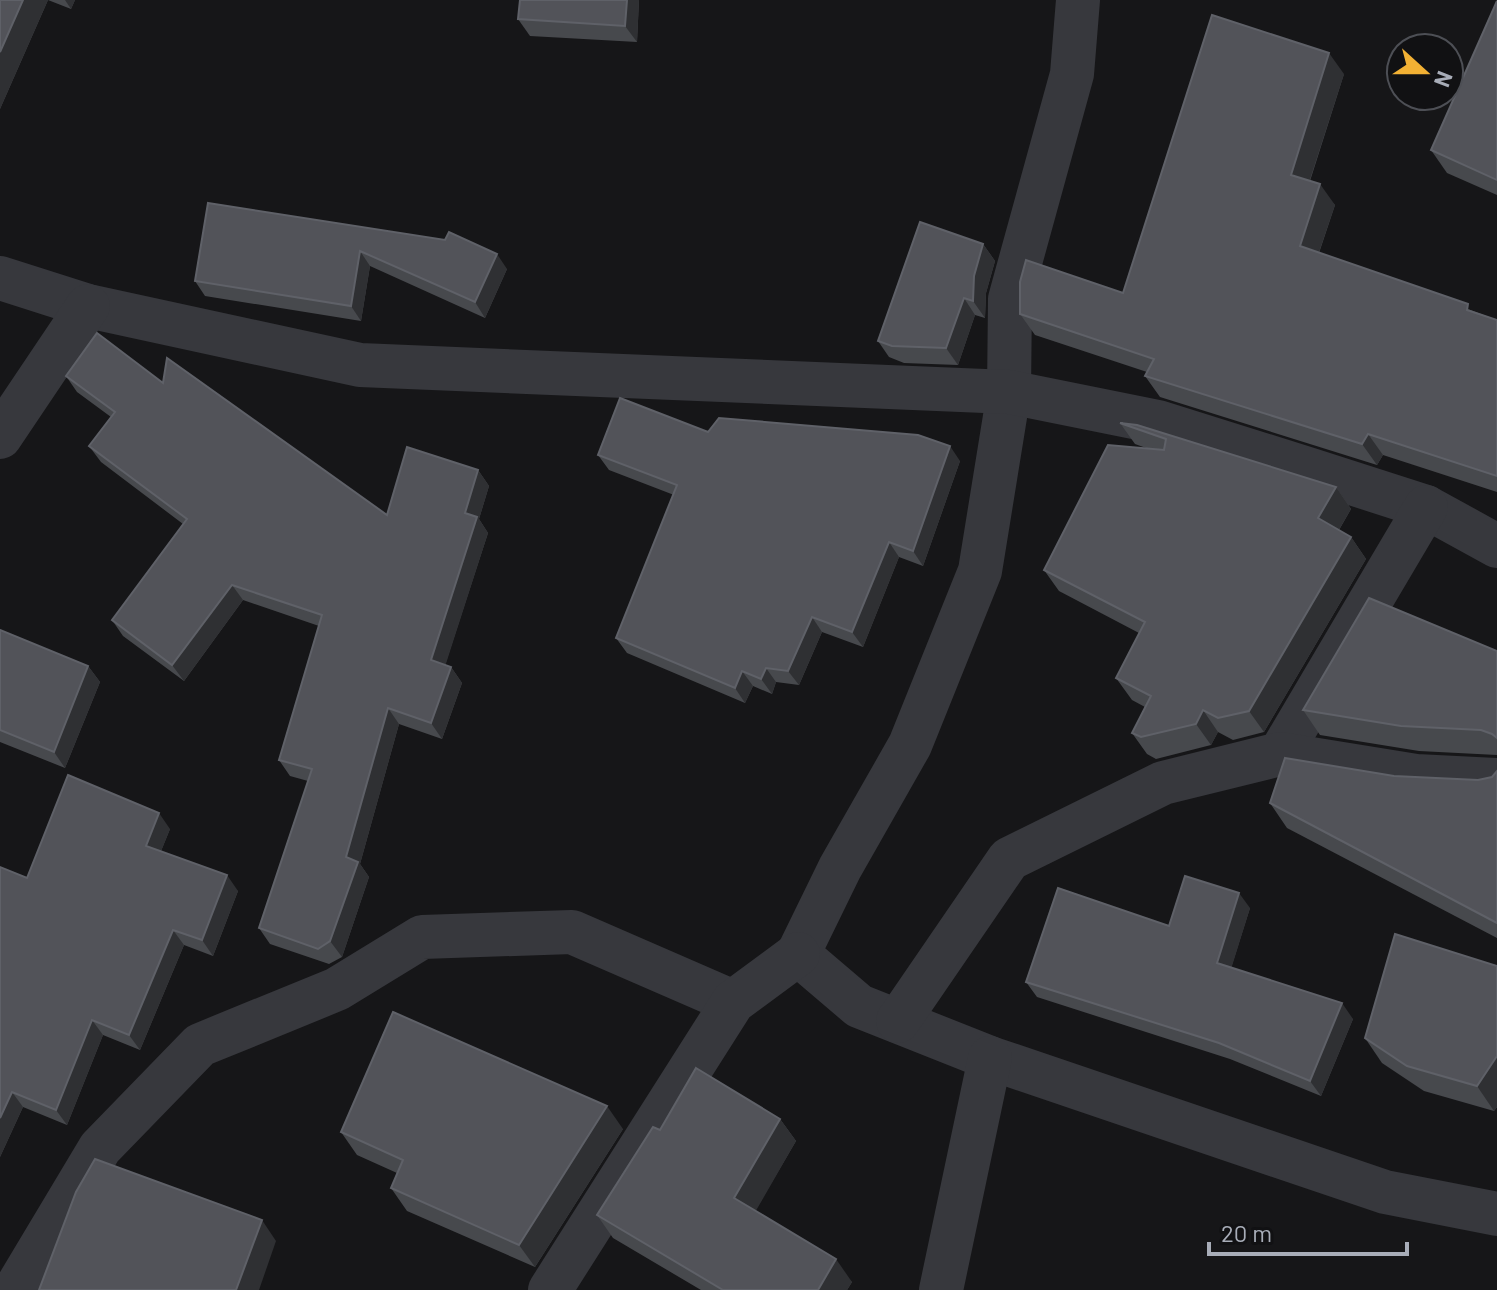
<svg xmlns="http://www.w3.org/2000/svg" width="1497" height="1290" font-family="Barlow,sans-serif">
	<rect width="100%" height="100%" fill="#161618"/>
	<g fill="none" stroke-linecap="round" stroke-linejoin="round">
		<g stroke="#37383d" stroke-width="44">
			<path d="M1078,0l-6,74 -62,225 -1,93 -29,179 -70,174 -70,123 -42,86 61,52 131,52 395,134 112,22"/>
			<path d="M0,278l88,28 272,59 649,27 149,30 153,48 115,37 71,39"/>
			<path d="M0,437l88,-131"/>
			<path d="M1280,754l146,-247"/>
			<path d="M898,1021l111,-162 154,-76 117,-29 136,22 81,4"/>
			<path d="M15,1290l85,-142 100,-103 137,-56 85,-52 150,-5 161,70"/>
			<path d="M550,1290l183,-288 65,-48"/>
			<path d="M941,1290l49,-232"/>
		</g>
	</g>
	<g fill="#47494d">
		<path d="M0,0h75l-4,9 -23,-9 -48,109z"/>
		<path d="M520,0h119l-2,42 -107,-6 -12,-17z"/>
		<path d="M1497,1v194l-50,-22 -16,-23z"/>
		<path d="M1344,74l-34,107 25,24 -16,48 178,67v172l-114,-37 -6,10 -217,-68 -15,-21 2,-4 -112,-37 -15,-21 103,-21z"/>
		<path d="M208,203l299,66 -22,49 -115,-52 -9,55 -156,-25 -10,-15z"/>
		<path d="M983,244l12,17 -9,32 -1,25 -10,-3 -17,50 -54,-2 -15,-6 -11,-16z"/>
		<path d="M66,376l97,7 224,132 91,-45 11,16 -10,33 9,14 -43,132 6,2 11,16 -20,56 -43,-15 -39,140 9,13 -27,80 -13,7 -59,-20 -11,-16 49,-147 -18,-5 -11,-16 40,-134 -76,-26 -59,81 -61,-45 -11,-16 71,-96 -82,-62 -12,-16 22,-29 -34,-25z"/>
		<path d="M1120,423l216,64 15,22 -12,21 12,7 15,22 -102,173 -31,8 -15,-8 -7,13 -55,14 -9,-5 -15,-21 13,-26 -13,-7 -16,-22 23,-45 -80,-42 -15,-21 102,-122 -11,-4z"/>
		<path d="M708,432l252,29 -37,105 -24,-9 -36,90 -41,-15 -23,53 -23,-3 -4,12 -19,-8 -8,17 -118,-50 -11,-15 58,-143 -65,-25 -11,-15z"/>
		<path d="M0,630l88,36 12,16 -35,86 -65,-26z"/>
		<path d="M1497,651v104l-78,-4 -99,-16 -17,-25z"/>
		<path d="M1497,771v167l-210,-110 -17,-25 124,-27 84,4 14,-3z"/>
		<path d="M170,829l-9,22 77,40 -25,65 -29,-11 -44,105 -37,-15 -36,90 -44,-18 -23,50v-290l27,11z"/>
		<path d="M1250,908l-19,60 122,51 -32,77 -91,-37 -193,-62 -11,-15 143,-56z"/>
		<path d="M1497,966v141l-3,4 -70,-20 -42,-28 -17,-25z"/>
		<path d="M780,1119l16,22 -41,70 97,71 -5,8h-146l-88,-52 -16,-23z"/>
		<path d="M623,1129l-88,138 -128,-56 -16,-23 6,-15 -40,-18 -16,-23z"/>
	</g>
	<g fill="#2f3033">
		<path d="M23,0h25l-48,109v-57z"/>
		<path d="M65,0h10l-4,9z"/>
		<path d="M627,0h12l-2,42 -12,-16z"/>
		<path d="M1329,53l15,21 -39,121 -14,-20z"/>
		<path d="M1320,184l15,21 -21,62 -14,-21z"/>
		<path d="M983,244l12,17 -9,32 -1,25 -12,-17 1,-25z"/>
		<path d="M360,251l10,15 -9,55 -10,-15z"/>
		<path d="M497,254l10,15 -22,49 -10,-16z"/>
		<path d="M964,298l11,17 -17,50 -12,-17z"/>
		<path d="M1368,434l15,21 -6,10 -15,-21z"/>
		<path d="M950,446l10,15 -37,105 -10,-15z"/>
		<path d="M478,470l11,16 -10,33 9,14 -46,143 -11,-16 34,-147z"/>
		<path d="M1336,487l15,22 -18,31 -15,-22z"/>
		<path d="M1351,537l15,22 -102,173 -15,-21z"/>
		<path d="M889,542l10,15 -36,90 -11,-15z"/>
		<path d="M232,585l11,15 -59,81 -12,-16z"/>
		<path d="M812,617l10,15 -23,53 -11,-14z"/>
		<path d="M88,666l12,16 -35,86 -11,-16z"/>
		<path d="M451,667l11,16 -20,56 -11,-16z"/>
		<path d="M766,668l10,14 -4,12 -11,-15z"/>
		<path d="M742,671l11,15 -8,17 -10,-15z"/>
		<path d="M388,708l11,16 -39,140 9,13 -27,80 -12,-16 16,-84z"/>
		<path d="M1203,710l15,22 -7,13 -15,-21z"/>
		<path d="M159,813l11,16 -13,32 -11,-15z"/>
		<path d="M227,875l11,16 -25,65 -11,-16z"/>
		<path d="M1239,893l11,15 -22,71 -11,-16z"/>
		<path d="M173,930l11,15 -44,105 -11,-15z"/>
		<path d="M1342,1003l11,16 -32,77 -11,-15z"/>
		<path d="M92,1020l11,15 -36,90 -11,-15z"/>
		<path d="M1497,1056v51l-3,4 -17,-25z"/>
		<path d="M12,1092l11,15 -23,50v-39z"/>
		<path d="M607,1106l16,23 -88,138 -16,-22z"/>
		<path d="M780,1119l16,22 -46,80 -16,-23z"/>
		<path d="M262,1220l14,21 -17,49h-23z"/>
		<path d="M836,1259l16,23 -5,8h-29z"/>
	</g>
	<g fill="#525359" stroke="#5f6168" stroke-width="2">
		<path d="M0,0h23l-23,52z"/>
		<path d="M520,0h107l-2,26 -107,-7z"/>
		<path d="M1497,1v179l-66,-30z"/>
		<path d="M1212,15l117,38 -38,122 29,9 -20,62 168,58 -1,6 30,10v156l-129,-42 -6,10 -217,-68 9,-17 -134,-45v-32l6,-22 97,33z"/>
		<path d="M208,203l237,37 4,-8 48,22 -22,48 -115,-51 -9,55 -156,-25z"/>
		<path d="M920,222l63,22 -9,32 -1,25 -9,-3 -18,50 -54,-2 -14,-5z"/>
		<path d="M97,333l66,50 4,-25 220,157 20,-68 71,23 -13,43 12,4 -46,143 20,7 -20,56 -43,-15 -42,149 12,5 -28,79 -12,8 -59,-21 53,-159 -33,-9 43,-145 -90,-30 -60,80 -60,-45 75,-101 -98,-73 26,-34 -49,-36z"/>
		<path d="M620,398l88,34 11,-14 199,17 32,11 -37,105 -24,-9 -37,90 -40,-15 -24,54 -22,-3 -5,11 -19,-8 -7,17 -119,-50 61,-153 -79,-30z"/>
		<path d="M1120,423l17,2 199,62 -18,31 33,19 -102,174 -31,7 -15,-8 -7,14 -55,13 -9,-4 19,-37 -35,-18 29,-56 -101,-52 64,-125 56,5 2,-11z"/>
		<path d="M1369,598l128,53v87l-5,-4 -11,-4 -80,-4 -98,-16z"/>
		<path d="M0,630l88,36 -34,86 -54,-22z"/>
		<path d="M1285,758l109,18 84,4 14,-3 5,-6v152l-227,-120z"/>
		<path d="M68,775l91,38 -13,33 81,29 -25,65 -29,-10 -44,105 -37,-15 -36,90 -44,-18 -12,26v-251l27,11z"/>
		<path d="M1185,876l54,17 -22,70 125,40 -32,78 -91,-38 -193,-61 32,-94 111,38z"/>
		<path d="M1395,934l102,32v90l-20,30 -70,-20 -42,-28z"/>
		<path d="M393,1012l214,94 -88,139 -128,-57 12,-28 -62,-28z"/>
		<path d="M696,1068l84,51 -46,79 102,61 -18,31h-95l-126,-75 56,-88 7,3z"/>
		<path d="M95,1159l167,61 -26,70h-197l37,-98z"/>
	</g>
	<g transform="translate(1425 72) rotate(111)"><circle r="38" fill="#111113" stroke="#4d4f55" stroke-width="2"/>
	<path d="M0-6L14 30L0 20L-14 30Z" fill="#f2b134"/>
	<text y="-12" font-size="22" font-weight="bold" text-anchor="middle" fill="#a8adb8">N</text>
	</g>
	<path d="M1209 1242v12h198v-12" fill="none" stroke="#a8adb8" stroke-width="4"/>
	<text x="1221" y="1242" font-size="24" fill="#a8adb8" stroke="#111113" stroke-width="6" paint-order="stroke">20 m</text>
</svg>
